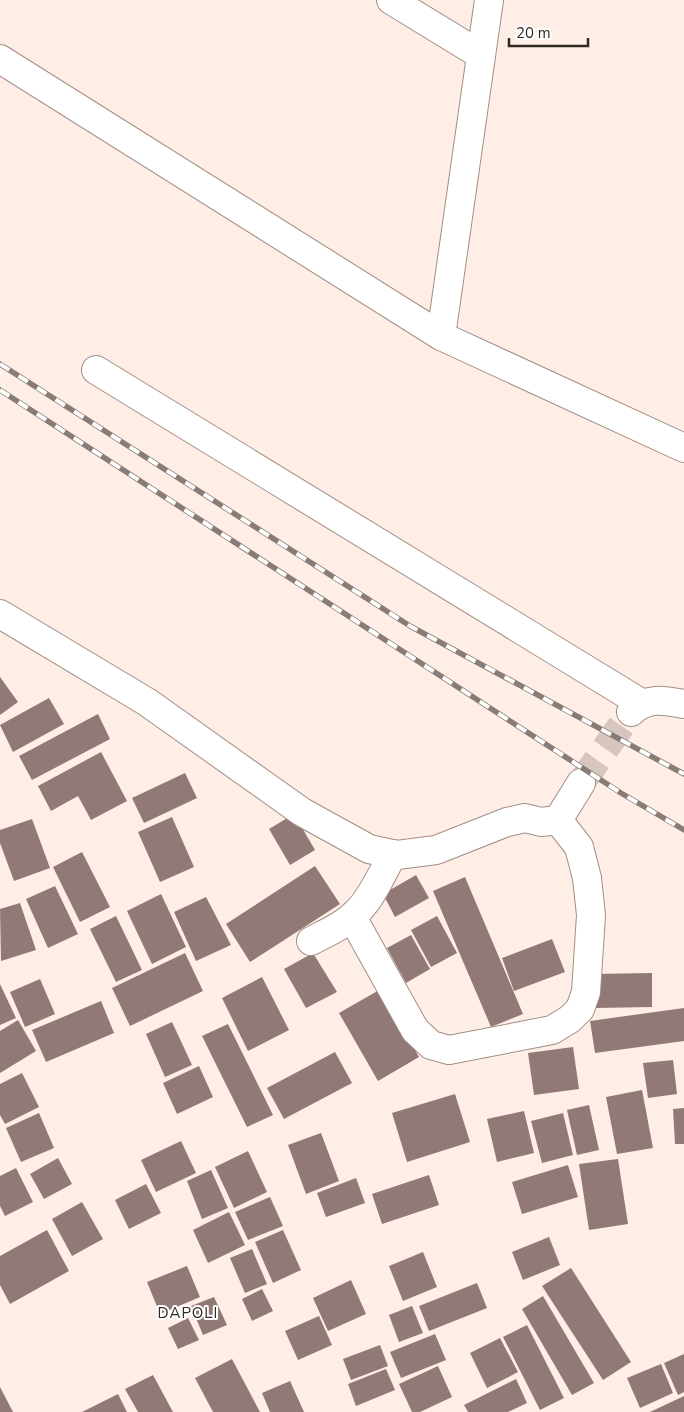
<svg xmlns="http://www.w3.org/2000/svg" width="684" height="1412" font-family="'Nunito Sans',sans-serif">
	<rect width="100%" height="100%" fill="#ffeee5"/>
	<g fill="#907976">
		<path d="M0,677l18,25 -18,13z"/>
		<path d="M49,698l15,26 -51,28 -13,-27z"/>
		<path d="M98,714l12,25 -78,41 -13,-24z"/>
		<path d="M101,752l26,49 -36,19 -13,-24 -27,15 -13,-25z"/>
		<path d="M185,773l12,25 -53,25 -12,-25z"/>
		<path d="M294,814l21,36 -25,15 -21,-36z"/>
		<path d="M172,817l22,50 -34,15 -22,-50z"/>
		<path d="M32,819l18,49 -36,13 -14,-38v-13z"/>
		<path d="M82,852l28,55 -30,15 -27,-55z"/>
		<path d="M315,866l25,38 -90,58 -24,-38z"/>
		<path d="M416,875l13,23 -34,19 -12,-23z"/>
		<path d="M465,877l58,137 -32,13 -58,-136z"/>
		<path d="M55,886l23,48 -30,14 -22,-49z"/>
		<path d="M161,894l25,53 -34,17 -25,-53z"/>
		<path d="M206,897l25,48 -35,16 -22,-49z"/>
		<path d="M20,903l16,47 -35,11 -1,-52z"/>
		<path d="M116,916l26,54 -26,12 -26,-53z"/>
		<path d="M437,916l20,37 -26,14 -20,-37z"/>
		<path d="M411,935l19,34 -24,14 -19,-35z"/>
		<path d="M552,939l13,33 -51,19 -12,-33z"/>
		<path d="M185,953l18,38 -73,35 -18,-38z"/>
		<path d="M313,953l24,39 -31,16 -22,-39z"/>
		<path d="M652,973v34l-57,1 -1,-34z"/>
		<path d="M262,977l27,53 -41,21 -26,-53z"/>
		<path d="M40,979l15,35 -30,13 -15,-35z"/>
		<path d="M0,984l16,34 -16,7z"/>
		<path d="M381,989l38,68 -41,24 -39,-68z"/>
		<path d="M101,1001l13,32 -68,29 -14,-32z"/>
		<path d="M684,1008v33l-89,12 -5,-32z"/>
		<path d="M18,1020l18,31 -36,22v-42z"/>
		<path d="M172,1022l20,43 -27,12 -19,-43z"/>
		<path d="M228,1024l45,91 -26,12 -45,-91z"/>
		<path d="M573,1047l6,42 -45,6 -6,-42z"/>
		<path d="M335,1052l17,31 -68,36 -17,-31z"/>
		<path d="M673,1060l4,34 -29,4 -5,-35z"/>
		<path d="M199,1066l14,31 -36,17 -14,-31z"/>
		<path d="M22,1073l17,34 -34,17 -5,-9v-31z"/>
		<path d="M642,1090l11,58 -36,6 -11,-57z"/>
		<path d="M455,1094l15,48 -63,20 -15,-49z"/>
		<path d="M589,1105l10,45 -22,5 -10,-45z"/>
		<path d="M684,1108v36h-9l-2,-35z"/>
		<path d="M524,1111l10,42 -37,9 -10,-43z"/>
		<path d="M39,1113l15,35 -33,14 -15,-34z"/>
		<path d="M563,1113l10,42 -31,8 -11,-42z"/>
		<path d="M321,1133l18,48 -33,13 -18,-49z"/>
		<path d="M181,1141l15,32 -40,19 -15,-32z"/>
		<path d="M248,1151l19,41 -33,16 -19,-41z"/>
		<path d="M58,1158l14,26 -28,15 -14,-25z"/>
		<path d="M618,1159l10,65 -39,6 -10,-66z"/>
		<path d="M568,1165l10,32 -56,17 -10,-32z"/>
		<path d="M16,1168l17,34 -28,14 -5,-10v-30z"/>
		<path d="M211,1170l17,38 -26,11 -15,-38z"/>
		<path d="M429,1175l10,30 -57,19 -10,-30z"/>
		<path d="M356,1178l9,25 -39,14 -9,-24z"/>
		<path d="M146,1184l15,29 -32,16 -14,-29z"/>
		<path d="M270,1197l13,29 -35,14 -13,-28z"/>
		<path d="M82,1202l21,37 -31,17 -20,-37z"/>
		<path d="M229,1212l16,33 -37,18 -15,-33z"/>
		<path d="M47,1230l22,41 -59,33 -10,-19v-29z"/>
		<path d="M283,1230l18,40 -28,13 -18,-41z"/>
		<path d="M549,1237l11,28 -37,15 -11,-28z"/>
		<path d="M252,1249l15,35 -22,9 -15,-35z"/>
		<path d="M423,1252l14,35 -34,14 -14,-35z"/>
		<path d="M187,1266l13,31 -40,17 -13,-32z"/>
		<path d="M571,1268l60,94 -28,18 -61,-94z"/>
		<path d="M351,1280l15,34 -38,17 -15,-33z"/>
		<path d="M477,1283l10,25 -58,23 -10,-25z"/>
		<path d="M262,1289l11,22 -21,10 -10,-22z"/>
		<path d="M543,1296l51,87 -22,12 -50,-86z"/>
		<path d="M214,1297l13,28 -24,10 -12,-29z"/>
		<path d="M412,1306l11,27 -24,9 -10,-27z"/>
		<path d="M319,1316l13,29 -34,15 -13,-29z"/>
		<path d="M188,1318l11,22 -21,9 -10,-21z"/>
		<path d="M527,1325l37,73 -24,12 -37,-73z"/>
		<path d="M435,1334l11,26 -45,18 -11,-26z"/>
		<path d="M500,1338l18,34 -31,16 -17,-35z"/>
		<path d="M380,1345l8,21 -37,14 -8,-21z"/>
		<path d="M684,1354v38l-6,3 -14,-32z"/>
		<path d="M232,1359l28,53h-47l-18,-34z"/>
		<path d="M661,1364l12,29 -33,15 -13,-30z"/>
		<path d="M438,1366l14,31 -32,15h-8l-13,-28z"/>
		<path d="M386,1369l9,21 -39,16 -8,-22z"/>
		<path d="M153,1375l20,37h-35l-13,-23z"/>
		<path d="M516,1379l11,24 -19,9h-40l-4,-7z"/>
		<path d="M290,1381l14,31h-34l-8,-19z"/>
		<path d="M0,1387l13,25h-13z"/>
		<path d="M118,1394l9,18h-45z"/>
		<path d="M684,1396v16h-34z"/>
	</g>
	<g fill="none" stroke-linecap="round" stroke-linejoin="round">
		<path stroke="#d6c6be" stroke-width="28" stroke-dasharray="28 14" stroke-linecap="butt" d="M581,783l50,-71"/>
		<defs>
			<g id="minor">
				<path d="M391,0l90,55"/>
				<path d="M0,59l441,277 48,-336"/>
				<path d="M441,336l243,112"/>
				<path d="M96,370l545,333"/>
				<path d="M0,614l147,88 155,110 67,37 28,6 39,-5 71,-28 18,-4 16,4 17,-2 23,-37"/>
				<path d="M631,712c16,-15 32,-12 53,-8"/>
				<path d="M352,917l63,113 16,15 18,5 103,-20 18,-11 10,-10 6,-17 5,-77 -4,-37 -8,-31 -21,-27"/>
				<path d="M311,941c17,-9 34,-16 47,-30 15,-15 24,-38 35,-57"/>
			</g>
		</defs>
		<use href="#minor" stroke="#a18e83" stroke-width="30"/>
		<use href="#minor" stroke="#fff" stroke-width="28"/>
		<defs>
			<g id="rail">
				<path d="M0,364l410,262 274,148"/>
				<path d="M0,390l621,403 63,37"/>
			</g>
		</defs>
		<use href="#rail" stroke="#877c76" stroke-width="5.5"/>
		<use href="#rail" stroke="#fff" stroke-width="4" stroke-dasharray="11" stroke-linecap="butt"/>
	</g>
	<g text-anchor="middle" dominant-baseline="central" stroke-width="4" stroke-linejoin="round" paint-order="stroke">
		<g font-size="15" letter-spacing="1" fill="#302824" stroke="#fff">
			<text x="188" y="1313">DAPOLI</text>
		</g>
	</g>
	<path d="M509 38v8h79v-8" fill="none" stroke="#302824" stroke-width="2.5"/>
	<text x="516" y="38" font-size="15" fill="#302824" stroke="#ffffff" stroke-width="4" paint-order="stroke">20 m</text>
</svg>
